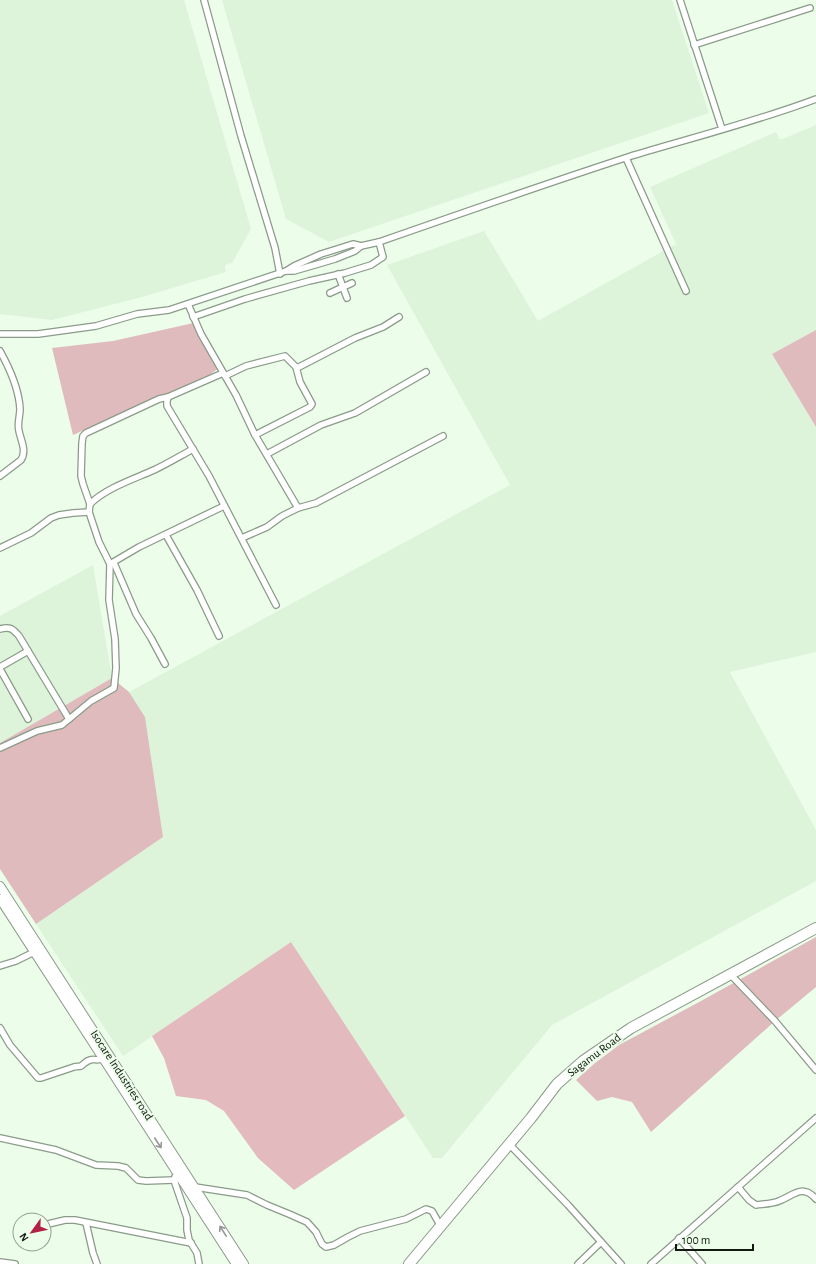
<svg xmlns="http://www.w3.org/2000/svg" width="816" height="1264" font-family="'Alegreya Sans',sans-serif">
	<rect width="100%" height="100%" fill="#ecfdea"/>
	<g fill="#ddf4db">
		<path d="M0,0h184l67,229 -19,34 -7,2 1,7 -84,25 -90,23 -52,-6z"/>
		<path d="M222,0h450l37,113 -380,129 -43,-23z"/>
		<path d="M816,125v205l-44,24 44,73v225l-86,20 86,158v51l-264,144 -110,133h-9l-142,-216 -168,114 -87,-132 127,-87 -18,-120 -16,-25 381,-207 -123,-220 97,-34 54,90 138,-77 -26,-57 126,-55 4,8z"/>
		<path d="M93,565l19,113 -112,65v-127z"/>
	</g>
	<g fill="#dfbbbe">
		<path d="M198,322l25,43 -15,11 -135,59 -21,-87 61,-7z"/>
		<path d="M816,330v97l-44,-73z"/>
		<path d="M112,678l17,14 16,25 18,120 -127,87 -36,-55v-126z"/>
		<path d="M816,937v50l-41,34 -124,111 -19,-30 -20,-5 -15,4 -21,-21 19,-17 24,-18 82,-44z"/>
	</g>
	<path fill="#e3babe" d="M291,942l114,174 -111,74 -36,-32 -34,-47 -18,-11 -30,-4 -12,-38 -12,-22z"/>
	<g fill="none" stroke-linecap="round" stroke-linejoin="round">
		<defs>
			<g id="street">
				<path d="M204,0l37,136 34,112 5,26"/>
				<path d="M680,0l42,129"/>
				<path d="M694,45l116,-37"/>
				<path d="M626,158l60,133"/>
				<path d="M286,271l8,-5 27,-12 32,-10 8,2"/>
				<path d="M338,274l9,24"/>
				<path d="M330,293l22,-10"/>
				<path d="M188,304l13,30 35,61 19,40 43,73"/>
				<path d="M193,317l52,-18 64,-18 36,-8 26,-8 12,-8 -4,-15"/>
				<path d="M0,334h38l58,-8 41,-12 32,-4 117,-39h8l41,-12 20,-8 6,-5 18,-4c83,-29 166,-58 249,-85 63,-19 127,-35 188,-58"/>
				<path d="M0,351c10,18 19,38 20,58 0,8 -3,14 -1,22 2,10 8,20 2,29l-21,16"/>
				<path d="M223,373l-55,24 -1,4v5l42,70 67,129"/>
				<path d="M225,376l21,-10 39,-10 11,11h3l56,-29 28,-11 16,-10"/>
				<path d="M255,435l55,-28 2,-3 -12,-22 -4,-15"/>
				<path d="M267,454l54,-29 34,-12 71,-41"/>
				<path d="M90,504c16,-16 44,-25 64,-34 13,-6 26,-14 39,-21"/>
				<path d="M166,535l31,55 22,46"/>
				<path d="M242,538l25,-11 15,-11 16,-8 18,-5 127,-67"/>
				<path d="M0,548l31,-15 20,-15 8,-3 14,-2 16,-1"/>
				<path d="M114,563l22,51 15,24 14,26"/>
				<path d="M110,564l29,-17 85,-41"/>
				<path d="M0,629c10,-3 13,0 19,7l50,83"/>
				<path d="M0,667l28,-16"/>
				<path d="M0,669l28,50"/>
				<path d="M0,748l37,-17 25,-6 29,-24 23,-13 2,-20 -1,-29 -6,-39 1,-36 -11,-22 -10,-30 1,-8 -7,-20 -2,-8 1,-33 1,-7 3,-3 73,-34 9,-2"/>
				<path d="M0,966l16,-5 18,-9"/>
				<path d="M730,974l45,47 41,49"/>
				<path d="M0,1028l10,17 28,33h3l33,-11c2,-1 5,0 7,-1 3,-2 5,-5 9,-6 5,-2 8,2 13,-2"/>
				<path d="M0,1138l56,12 40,15 22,1 8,2 12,12 8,1 28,-1"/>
				<path d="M509,1144l59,61 53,59"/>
				<path d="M175,1177v6l12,35v12l2,10 8,13 2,11"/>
				<path d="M195,1187l52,8 20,10 22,9 18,8 9,10 6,12 4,3 8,-2 14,-8 12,-6 46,-12 20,-10 6,2 8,14"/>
				<path d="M738,1187l11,13 7,5c7,-1 16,-1 23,-4 14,-5 23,-18 37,-2"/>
				<path d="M86,1223l7,30 4,11"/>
				<path d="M44,1225l21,-5h10l116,23"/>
				<path d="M679,1238l23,26"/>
				<path d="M0,1262l15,2"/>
				<path d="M578,1264l23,-22"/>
				<path d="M651,1264l165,-146"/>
			</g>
			<g id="secondary">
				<path d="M0,886l244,378"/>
				<path d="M0,899l236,365"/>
			</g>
			<path id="highway" d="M409,1264l122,-146 26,-34 26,-23 48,-33 185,-100"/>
		</defs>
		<use href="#street" stroke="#8b9b8a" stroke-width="8"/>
		<use href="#secondary" stroke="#8b9b8a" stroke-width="10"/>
		<use href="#highway" stroke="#8b9b8a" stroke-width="12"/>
		<use href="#street" stroke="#fff" stroke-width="5.5"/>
		<use href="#secondary" stroke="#fff" stroke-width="8"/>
		<use href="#highway" stroke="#fff" stroke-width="10"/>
	</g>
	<defs><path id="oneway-shaft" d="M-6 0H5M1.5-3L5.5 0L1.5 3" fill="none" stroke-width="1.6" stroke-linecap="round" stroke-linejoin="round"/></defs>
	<g stroke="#949794">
		<use href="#oneway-shaft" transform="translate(158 1143) rotate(57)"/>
		<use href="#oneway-shaft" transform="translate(223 1231) rotate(-122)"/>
	</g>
	<g text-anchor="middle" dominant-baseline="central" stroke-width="4" stroke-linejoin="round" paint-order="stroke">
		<g font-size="12" fill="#121811" stroke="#ecfdea">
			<text transform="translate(594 1055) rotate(-37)">Sagamu Road</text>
			<text transform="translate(122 1075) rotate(57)">Isocare Industries road</text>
		</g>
	</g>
	<g transform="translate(32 1232) rotate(237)"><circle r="19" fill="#ecfdea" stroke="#95a193"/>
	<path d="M0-3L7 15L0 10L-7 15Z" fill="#b22047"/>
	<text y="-6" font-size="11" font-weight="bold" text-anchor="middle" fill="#121811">N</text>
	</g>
	<path d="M676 1244v6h77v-6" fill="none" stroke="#121811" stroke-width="2"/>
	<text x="682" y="1244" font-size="12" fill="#121811" stroke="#ecfdea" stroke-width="3" paint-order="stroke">100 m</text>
</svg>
